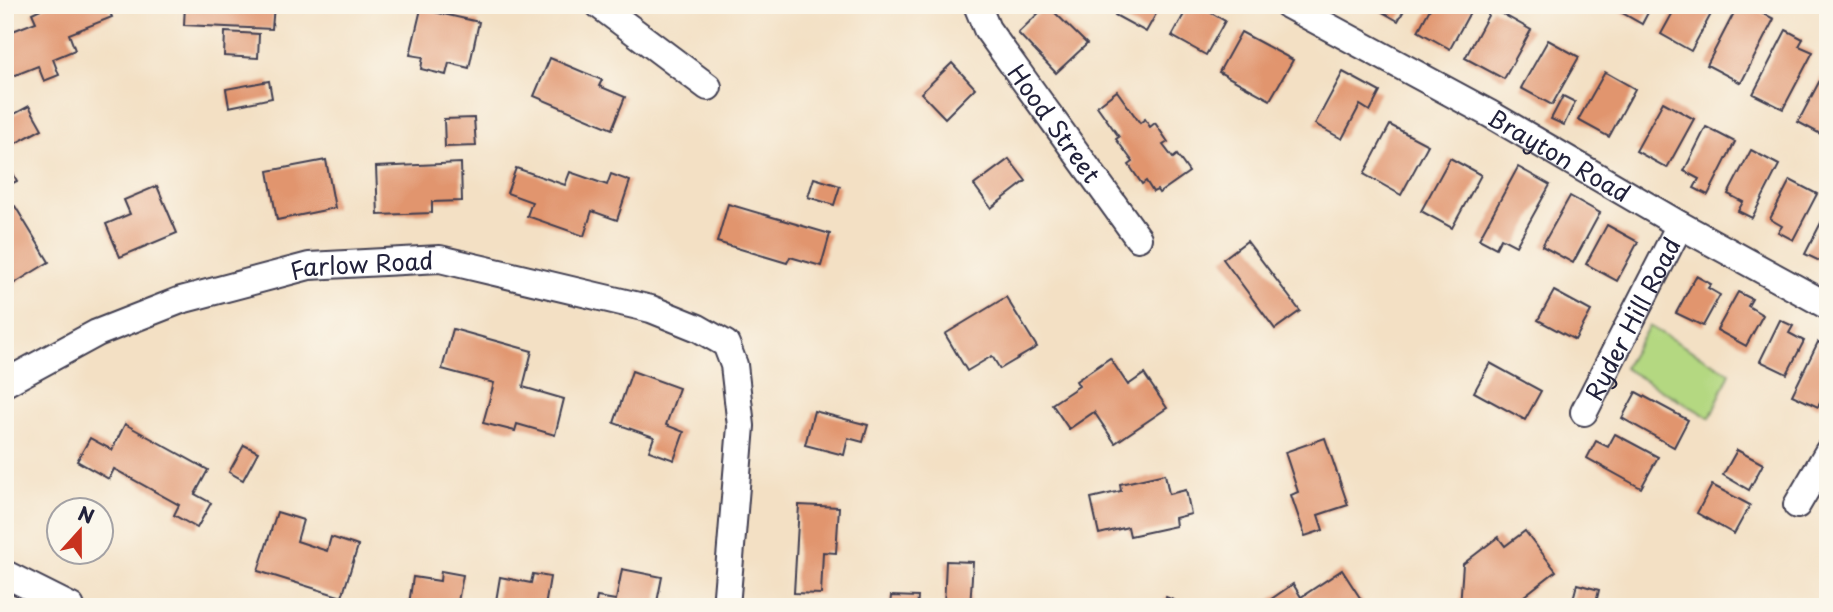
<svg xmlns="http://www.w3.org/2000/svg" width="1833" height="612" font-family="'Playpen Sans',sans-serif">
	<rect width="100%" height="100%" fill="#fbf7ec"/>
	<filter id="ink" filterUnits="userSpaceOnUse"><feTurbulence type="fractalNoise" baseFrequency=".0143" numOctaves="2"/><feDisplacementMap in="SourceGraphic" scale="14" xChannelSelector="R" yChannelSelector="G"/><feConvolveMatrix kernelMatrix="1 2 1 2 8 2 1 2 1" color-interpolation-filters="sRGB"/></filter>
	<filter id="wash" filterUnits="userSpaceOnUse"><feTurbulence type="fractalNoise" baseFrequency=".00686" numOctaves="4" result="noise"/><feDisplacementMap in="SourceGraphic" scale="28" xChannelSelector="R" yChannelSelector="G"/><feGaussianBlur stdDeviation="1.57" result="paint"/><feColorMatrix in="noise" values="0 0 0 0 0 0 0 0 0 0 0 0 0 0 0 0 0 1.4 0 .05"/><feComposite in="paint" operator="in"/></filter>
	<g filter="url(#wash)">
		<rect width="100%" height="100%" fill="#f3e0c4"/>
		<path fill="#b4d881" stroke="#6b7d5e" stroke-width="2" d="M1649,326l81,47 -20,45 -86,-50z"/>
		<g id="blocks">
			<g fill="#e1956e">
				<path d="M49,5h58l5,12 -43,17 6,16 -22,9 6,16 -15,6 -6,-15 -25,10 -8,-19v-23l31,-12 -4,-9z"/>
				<path d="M185,5h89l-2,24 -88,-4z"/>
				<path d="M1047,5l40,39 -31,29 -38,-40z"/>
				<path d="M1120,5h41l-15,27 -31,-17z"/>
				<path d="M1189,5h8l28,16 -19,34 -34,-19z"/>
				<path d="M1370,5h37l-9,16z"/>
				<path d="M1432,5h42l-24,44 -32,-18z"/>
				<path d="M1613,5h39l-10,19 -30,-17z"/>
				<path d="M1677,5h39l-25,46 -30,-17z"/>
				<path d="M1738,5h9l27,14 -33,64 -34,-18z"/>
				<path d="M1492,8l39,22 -27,49 -39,-21z"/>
				<path d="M421,9l58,13 -10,46 -20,-5 -3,12 -25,-6 2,-12 -13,-2z"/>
				<path d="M1786,30l17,9 -4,7 14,6 -30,57 -30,-15z"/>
				<path d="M225,32l34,2 -1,24 -34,-2z"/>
				<path d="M1241,32l52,28 -23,40 -51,-28z"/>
				<path d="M1548,40l31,17 -27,48 -31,-17z"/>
				<path d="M550,58l52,22 -3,6 26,11 -13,32 -78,-33z"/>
				<path d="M952,63l23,25 -30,30 -24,-25z"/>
				<path d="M1828,65v73l-30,-16z"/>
				<path d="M1343,72l37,20 -10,19 -10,-6 -18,34 -27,-15z"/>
				<path d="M1605,72l30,17 -26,48 -31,-17z"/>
				<path d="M269,81l3,17 -43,9 -3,-18z"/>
				<path d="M1117,91l23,32 5,-4 5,8 5,-4 13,19 -5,3 10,13 4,-3 12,17 -30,21 -2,-3 -4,2 -7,-11 -4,3 -13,-19 4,-3 -17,-23 3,-2 -22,-31z"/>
				<path d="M1563,96l12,6 -11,23 -13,-6z"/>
				<path d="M1663,102l31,17 -27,49 -31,-17z"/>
				<path d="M29,106l13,23 -33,18 -4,-8v-20z"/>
				<path d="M474,118l2,28 -31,1 -1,-28z"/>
				<path d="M1390,125l38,20 -27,50 -37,-21z"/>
				<path d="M1706,127l29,15 -27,53 -14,-7 5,-9 -15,-8z"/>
				<path d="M1751,150l28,15 -27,53 -14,-7 5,-9 -15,-8z"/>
				<path d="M5,157l12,24 -12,6z"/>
				<path d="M1450,158l31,17 -29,53 -31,-17z"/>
				<path d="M1009,159l17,22 -35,27 -17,-23z"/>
				<path d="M326,160l9,48 -58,12 -9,-49z"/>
				<path d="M461,163l1,38 -30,1v11l-54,2 -2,-48z"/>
				<path d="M1518,167l32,18 -34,61 -15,-8 -5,10 -17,-9z"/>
				<path d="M516,168l49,17 5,-13 37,13 4,-11 19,7 -13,39 -25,-9 -8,25 -57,-20 5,-14 -25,-9z"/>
				<path d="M814,178l26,8 -6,19 -26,-8z"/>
				<path d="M1790,180l27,14 -24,46 -15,-8 4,-6 -12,-7z"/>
				<path d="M157,186l20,47 -57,24 -14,-33 24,-10 -6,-14z"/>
				<path d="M1570,196l30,17 -27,50 -31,-17z"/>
				<path d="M728,204l102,30 -9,32 -31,-9 -3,6 -70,-21z"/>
				<path d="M15,206l34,56 -44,27v-38l4,-2 -4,-6v-31z"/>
				<path d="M1828,209v56l-23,-11z"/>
				<path d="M1607,225l31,17 -21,39 -31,-17z"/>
				<path d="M1247,241l53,70 -25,18 -52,-70z"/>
				<path d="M1696,276l15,8 -3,4 12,7 -17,31 -27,-13z"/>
				<path d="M1554,291l37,20 -16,29 -37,-20z"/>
				<path d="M1738,292l14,7 -4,7 15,9 -17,31 -29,-16z"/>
				<path d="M1006,297l31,50 -37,22 -8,-13 -25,15 -22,-37z"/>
				<path d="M1780,320l13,6 -4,7 15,8 -17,33 -27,-13z"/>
				<path d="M453,329l79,22 -9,36 41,12 -9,36 -38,-11 -2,7 -32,-8 11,-40 -52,-14z"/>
				<path d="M1818,342l10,5 -3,5 3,2v34l-10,19 -26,-12z"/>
				<path d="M1110,358l18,27 16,-11 23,34 -52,35 -21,-31 -25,17 -17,-25 27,-18 -3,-5z"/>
				<path d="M1490,363l51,28 -16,29 -51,-28z"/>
				<path d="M632,371l47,17 -13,37 18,7 -10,28 -25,-9 5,-14 -40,-14z"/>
				<path d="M1636,392l52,28 -14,27 -52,-29z"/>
				<path d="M814,411l54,14 -5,17 -15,-4 -4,17 -39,-10z"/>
				<path d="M125,424l83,46 -13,24 16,9 -14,25 -23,-13 5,-10 -65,-36 -5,10 -32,-18 13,-23 22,12z"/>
				<path d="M1615,434l43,23 -17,31 -54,-30 9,-17 12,6z"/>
				<path d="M1325,438l23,67 -30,10 5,15 -18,6 -14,-41 7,-3 -13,-40z"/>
				<path d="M244,445l14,7 -15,28 -14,-8z"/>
				<path d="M1737,450l26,14 -14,26 -26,-15z"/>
				<path d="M1165,474l4,20 17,-4 5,24 -16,4 1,8 -46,10 -2,-9 -29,7 -8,-36 30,-7 -1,-7z"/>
				<path d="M1712,485l38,20 -16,29 -37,-21z"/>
				<path d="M799,505l40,2 -3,46 -13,-1 -2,42 -27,-1z"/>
				<path d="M277,512l26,8 -6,21 30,10 4,-14 27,9 -16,51 -84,-26z"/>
				<path d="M1525,531l31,40 -46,36h-50l3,-43 35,-27 7,9z"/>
				<path d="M946,561l27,1 -3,45h-26z"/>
				<path d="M622,569l40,8 -6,30h-61l2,-10 19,3z"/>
				<path d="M1342,570l24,37h-96l-3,-5 26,-18 8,13z"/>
				<path d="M441,571l22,4 -6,32h-33l-15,-3 4,-27 27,4z"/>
				<path d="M533,574l17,3 -5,30h-50l5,-30 31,6z"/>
				<path d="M1577,584l22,6 -4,17h-24z"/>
				<path d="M891,596l27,1 -1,10h-27z"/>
				<path d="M1166,597l24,10h-28z"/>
			</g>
		</g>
	</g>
	<g filter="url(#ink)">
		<use href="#blocks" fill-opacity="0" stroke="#413e50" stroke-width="2"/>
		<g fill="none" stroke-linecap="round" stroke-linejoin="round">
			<defs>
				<g id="minor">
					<path d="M599,5l109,82"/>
					<path id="s1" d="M977,5l10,24 151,209"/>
					<path id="s2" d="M1288,5l202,109 190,111 148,81"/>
					<path id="s3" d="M5,383l92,-50 84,-33 128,-34 131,-7 211,50 47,19 28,16 8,21 7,61 -15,181"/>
					<path id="s4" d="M1584,412l96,-187"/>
					<path d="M1797,505l31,-53"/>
					<path d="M5,574l66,33"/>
				</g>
			</defs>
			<use href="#minor" stroke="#413e50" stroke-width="30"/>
			<use href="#minor" stroke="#fff" stroke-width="26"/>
		</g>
	</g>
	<g text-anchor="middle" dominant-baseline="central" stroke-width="5" stroke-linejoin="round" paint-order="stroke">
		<g font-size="24" fill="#22223b" stroke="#fbf7ec">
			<text stroke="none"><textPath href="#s1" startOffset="142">Hood Street</textPath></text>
			<text stroke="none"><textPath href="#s2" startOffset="310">Brayton Road</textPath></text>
			<text stroke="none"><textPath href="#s3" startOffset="380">Farlow Road</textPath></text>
			<text stroke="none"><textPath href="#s4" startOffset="105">Ryder Hill Road</textPath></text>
		</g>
	</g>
	<rect width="1833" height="612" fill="none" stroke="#fbf7ec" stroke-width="28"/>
	<g transform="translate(80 531) rotate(21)"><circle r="33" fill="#fbf7ec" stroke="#a4a2a5" stroke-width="2"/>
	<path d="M0-5L12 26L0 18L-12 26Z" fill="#c8321e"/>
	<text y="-10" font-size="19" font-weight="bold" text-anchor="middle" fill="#22223b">N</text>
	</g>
</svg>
